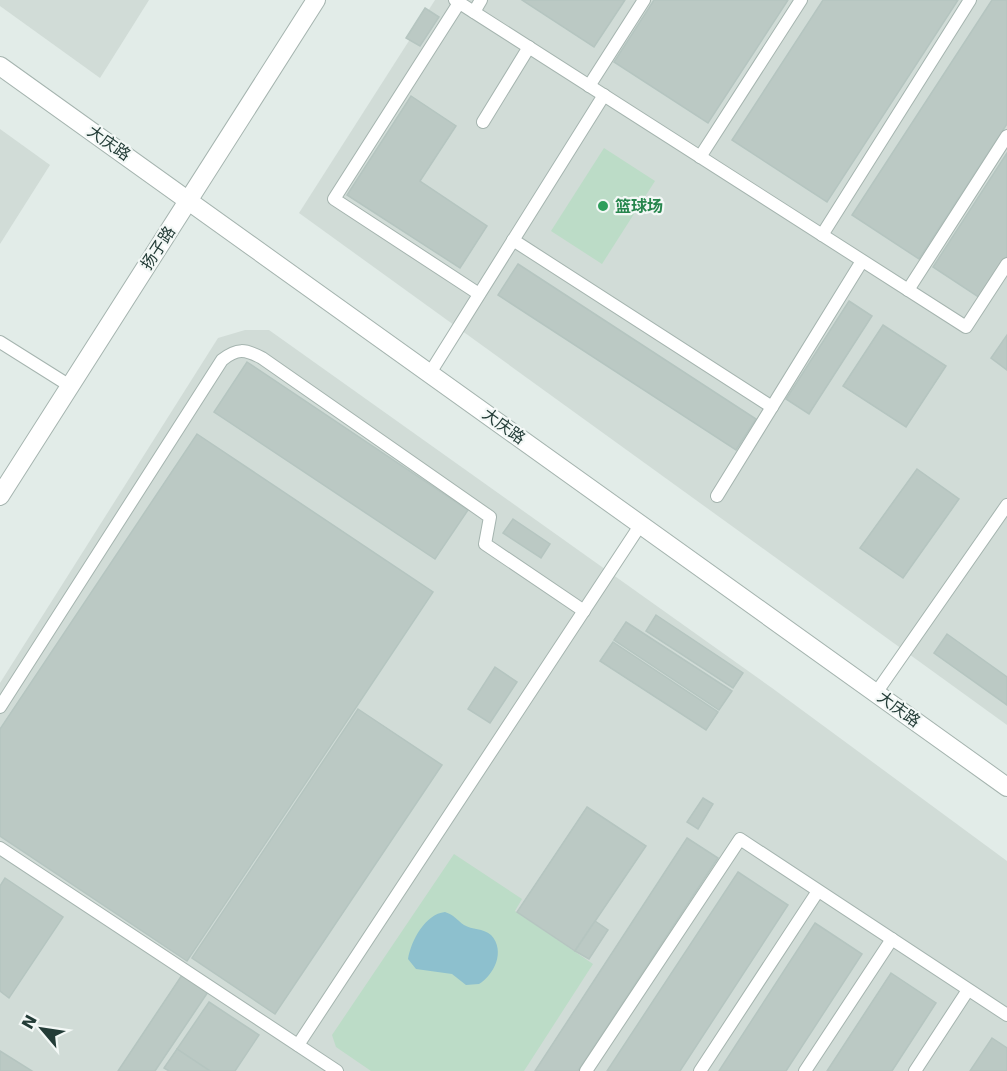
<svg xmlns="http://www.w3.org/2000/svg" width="1007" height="1071" font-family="'DejaVu Sans','Noto Sans SC',sans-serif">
	<rect width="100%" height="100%" fill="#e2ece8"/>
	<g fill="#d1dcd7">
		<path d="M0,0h149l-49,78 -100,-72z"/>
		<path d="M435,0h572v725l-708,-512z"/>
		<path d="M0,129l50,36 -50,79z"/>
		<path d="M245,330h24l503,358 235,173v210h-1007v-388l218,-345z"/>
	</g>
	<g fill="#bcdcc7">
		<path d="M604,148l51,33 -53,83 -51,-33z"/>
		<path d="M454,854l68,45 -7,12 78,53 -69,107h-153l-35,-24 -4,-12z"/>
	</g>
	<path fill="#8dc0ce" d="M445,912c9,3 12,8 19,13 8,5 19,3 27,10 15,16 3,40 -12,49l-13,1 -14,-11 -36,-5 -8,-10c3,-18 17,-45 37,-47z"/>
	<g fill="#bbc9c4" stroke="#b5c5c0" stroke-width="1.5">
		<path d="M522,0h103l-31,47z"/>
		<path d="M654,0h134l-80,123 -94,-61z"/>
		<path d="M823,0h135l-131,202 -95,-62z"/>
		<path d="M992,0h15v124l-88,135 -67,-44z"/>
		<path d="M425,8l14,9 -19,29 -14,-8z"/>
		<path d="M411,96l45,30 -36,55 67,45 -27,42 -113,-73z"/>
		<path d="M1007,153v104l-27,41 -47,-31z"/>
		<path d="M518,264l238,155 -20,31 -238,-155z"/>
		<path d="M849,301l23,15 -63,98 -23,-15z"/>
		<path d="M883,325l63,41 -40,61 -63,-41z"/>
		<path d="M1007,335v35l-16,-12z"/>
		<path d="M247,362l221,148 -33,49 -221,-147z"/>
		<path d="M197,434l236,158 -246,369 -187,-125v-107z"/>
		<path d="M917,469l42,30 -56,79 -43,-30z"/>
		<path d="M513,519l37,25 -9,14 -38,-25z"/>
		<path d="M656,615l87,58 -10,15 -87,-57z"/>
		<path d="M626,622l106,69 -13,19 -105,-70z"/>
		<path d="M947,634l60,43v28l-73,-52z"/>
		<path d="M613,642l105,70 -12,18 -106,-69z"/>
		<path d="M495,667l22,15 -27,41 -22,-14z"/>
		<path d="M358,709l84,56 -167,249 -83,-56z"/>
		<path d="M703,798l10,6 -15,25 -11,-7z"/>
		<path d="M587,807l59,39 -71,105 -58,-39z"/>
		<path d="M687,838l31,20 -140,213h-43z"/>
		<path d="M738,872l50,33 -108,166h-73z"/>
		<path d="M5,878l58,39 -54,81 -9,-7v-105z"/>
		<path d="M595,921l13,9 -19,29 -14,-8z"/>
		<path d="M815,923l47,31 -76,117h-67z"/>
		<path d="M891,973l45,30 -44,68h-65z"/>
		<path d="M182,975l26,17 -53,79h-37z"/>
		<path d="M209,1002l50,33 -24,36h-25l-33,-22z"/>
		<path d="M992,1038l15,10v23h-37z"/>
		<path d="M177,1049l33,22h-41l-5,-3z"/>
		<path d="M0,1051l32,20h-32z"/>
	</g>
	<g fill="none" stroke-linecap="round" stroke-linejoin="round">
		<defs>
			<g id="service">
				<path d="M455,0l511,327 41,-63"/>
				<path d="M459,3l-125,196 145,95"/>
				<path d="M474,12l7,-12"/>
				<path d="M589,86l55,-86"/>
				<path d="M483,122l46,-75"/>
				<path d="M700,157l101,-157"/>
				<path d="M822,235l148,-235"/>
				<path d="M513,240l259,167"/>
				<path d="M908,290l99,-154"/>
				<path d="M0,342l70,44"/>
				<path d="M430,373l174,-278"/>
				<path d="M717,496l145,-235"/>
				<path d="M876,693l131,-188"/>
				<path d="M0,707l222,-347c15,-12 23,-11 40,-2l228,159 -5,27 99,67"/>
				<path d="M0,848l337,223"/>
				<path d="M298,1045l343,-521"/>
				<path d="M586,1071l154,-232 267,176"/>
				<path d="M700,1071l118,-180"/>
				<path d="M805,1071l87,-132"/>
				<path d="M915,1071l53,-81"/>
			</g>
			<g id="tertiary">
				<path d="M0,66l1007,721"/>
				<path d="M0,496l316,-496"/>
			</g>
		</defs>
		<use href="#service" stroke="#a5b4af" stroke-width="14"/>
		<use href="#tertiary" stroke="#a5b4af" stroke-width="20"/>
		<use href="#service" stroke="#fff" stroke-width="12"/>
		<use href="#tertiary" stroke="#fff" stroke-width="18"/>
	</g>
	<circle fill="#2e9e5b" stroke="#f3f8f6" stroke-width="2" cx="603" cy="206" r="6"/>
	<g text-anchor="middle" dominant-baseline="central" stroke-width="4.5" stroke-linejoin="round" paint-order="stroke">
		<g font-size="16" fill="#233c37" stroke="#f3f8f6">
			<text transform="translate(109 143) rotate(35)">大庆路</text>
			<text transform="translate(158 248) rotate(-57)">扬子路</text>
			<text transform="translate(504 426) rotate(36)">大庆路</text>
			<text transform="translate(899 709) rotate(36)">大庆路</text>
		</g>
		<g font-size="16" font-weight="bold" fill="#27864d" stroke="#f3f8f6" text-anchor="start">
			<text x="615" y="206">篮球场</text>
		</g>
	</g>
	<g transform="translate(42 1029) rotate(299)" stroke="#f3f8f6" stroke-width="4.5" paint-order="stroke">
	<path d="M0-4.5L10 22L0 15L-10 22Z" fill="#233c37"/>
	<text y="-9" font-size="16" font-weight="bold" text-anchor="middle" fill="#233c37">N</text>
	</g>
</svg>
